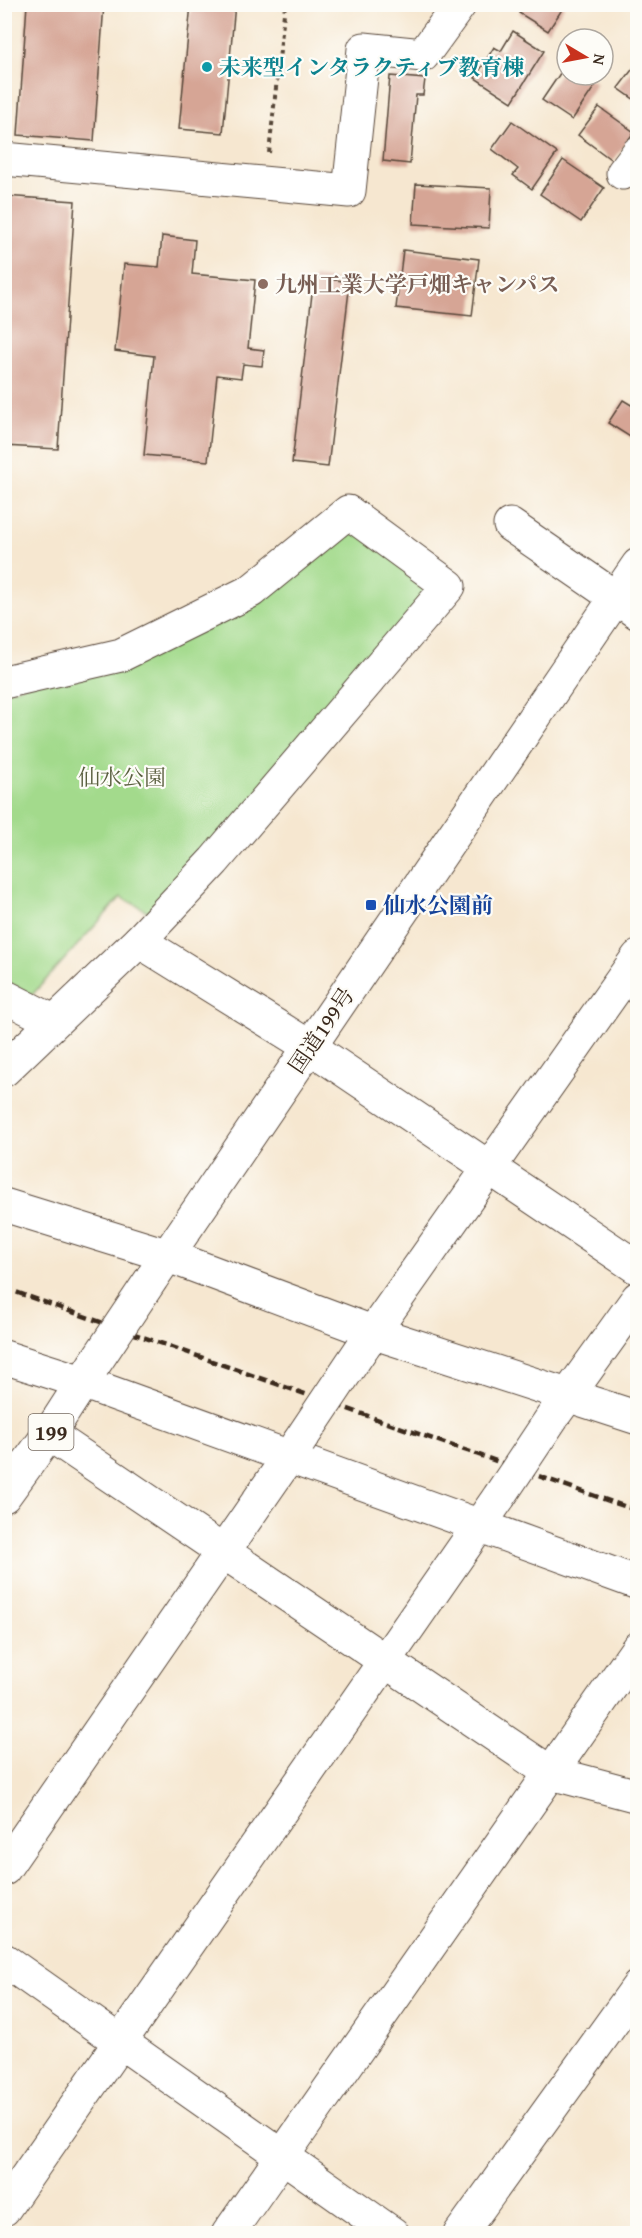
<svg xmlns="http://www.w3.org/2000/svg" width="642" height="2238" font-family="'Gentium Book Plus','Noto Serif JP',serif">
	<rect width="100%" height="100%" fill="#fdfcf7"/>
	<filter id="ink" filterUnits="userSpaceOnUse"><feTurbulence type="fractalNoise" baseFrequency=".0167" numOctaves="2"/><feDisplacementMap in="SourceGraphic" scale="12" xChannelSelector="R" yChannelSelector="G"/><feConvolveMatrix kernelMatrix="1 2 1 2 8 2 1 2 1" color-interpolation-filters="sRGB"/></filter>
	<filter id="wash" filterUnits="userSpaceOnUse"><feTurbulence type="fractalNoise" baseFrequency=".008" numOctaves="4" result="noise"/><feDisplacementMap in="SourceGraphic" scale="24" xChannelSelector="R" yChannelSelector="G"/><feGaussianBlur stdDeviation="1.35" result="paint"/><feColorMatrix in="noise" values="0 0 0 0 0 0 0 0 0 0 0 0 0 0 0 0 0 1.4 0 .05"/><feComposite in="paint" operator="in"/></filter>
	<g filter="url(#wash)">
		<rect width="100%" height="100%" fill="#f6e7d0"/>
		<path fill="#a3da8c" stroke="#6f8255" stroke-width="1.5" d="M348,512l101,74 -300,326 -28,-15 -89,98 -27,-14 -1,-289 117,-37z"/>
		<g id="blocks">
			<g fill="#d6a595">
				<path d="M27,4h77l-10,137 -76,-6z"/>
				<path d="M191,4h44l-12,129 -44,-4z"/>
				<path d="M524,5h41l-17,26 -29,-18z"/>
				<path d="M513,31l31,20 -32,51 -37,-24 19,-31 7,4z"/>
				<path d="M638,62v40l-20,-14z"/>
				<path d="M567,63v12h17l13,8 -25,37 -30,-20z"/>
				<path d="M390,76l35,3 -2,16h-7l-6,69 -27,-3z"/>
				<path d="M599,107l35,25 -21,29 -35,-26z"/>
				<path d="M512,121l45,32 -25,36 -19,-14 5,-6 -26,-20z"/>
				<path d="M563,160l41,28 -23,34 -41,-28z"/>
				<path d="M416,184l75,4 -2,40 -76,-4z"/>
				<path d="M4,196l71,5 -17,248 -54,-3z"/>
				<path d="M162,236l33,4 -3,34 63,6 -7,68 16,2 -2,16 -19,-2 -2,14 -24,-3 -9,86 -64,-6 10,-99 -39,-5 9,-87 35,3z"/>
				<path d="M403,250l76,9 -7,57 -76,-8z"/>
				<path d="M314,277l36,5 -22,185 -36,-4z"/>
				<path d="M623,400l15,9v33l-30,-19z"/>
			</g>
		</g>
	</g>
	<g filter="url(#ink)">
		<use href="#blocks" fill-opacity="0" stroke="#574639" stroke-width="1.5"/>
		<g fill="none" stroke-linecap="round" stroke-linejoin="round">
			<defs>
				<g id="minor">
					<path d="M4,159l345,32 15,-142 59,6 37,-51"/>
					<path d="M623,173l15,-20"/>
					<path d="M510,525l128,88"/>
					<path d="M4,682l117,-27 130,-64 97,-79 101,74 -235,275 -75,80"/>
					<path d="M4,996l49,25"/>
					<path d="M4,1070l135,-129 171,106 328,221"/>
					<path d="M4,1205l162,50 206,77 266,86"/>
					<path d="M362,1348l276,-391"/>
					<path d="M4,1357l78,25 556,201"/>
					<path d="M556,1412l82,-114"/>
					<path d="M49,1434l502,339 87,23"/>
					<path d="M4,1869l295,-427"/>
					<path d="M4,1960l389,274"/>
					<path d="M4,2209l495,-712"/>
					<path d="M228,2234l410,-586"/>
					<path d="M460,2234l178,-247"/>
				</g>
				<g id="highway">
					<path d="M152,1278l486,-713"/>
					<path d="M4,1496l45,-62 44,-68"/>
				</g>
			</defs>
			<use href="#minor" stroke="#574639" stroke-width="35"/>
			<use href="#highway" stroke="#574639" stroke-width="35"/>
			<path stroke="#574639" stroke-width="4" stroke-dasharray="4.5 4.5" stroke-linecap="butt" d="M269,153l16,-149"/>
			<use href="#minor" stroke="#fff" stroke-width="33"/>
			<use href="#highway" stroke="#fff" stroke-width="33"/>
			<path stroke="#3b2a1e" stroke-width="4.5" stroke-dasharray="9 4.5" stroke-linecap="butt" d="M4,1288l634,223"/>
			<defs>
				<g id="minor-bridge">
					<path d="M299,1442l63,-94"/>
					<path d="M499,1497l54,-81"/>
				</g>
				<path id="highway-bridge" d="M93,1366l59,-88"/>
			</defs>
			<use href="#minor-bridge" stroke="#574639" stroke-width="35" stroke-linecap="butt"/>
			<use href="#highway-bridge" stroke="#574639" stroke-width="35" stroke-linecap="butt"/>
			<use href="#minor-bridge" stroke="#fff" stroke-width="33"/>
			<use href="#highway-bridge" stroke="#fff" stroke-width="33"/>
		</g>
	</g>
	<circle fill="#0f9aa8" stroke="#fdfcf7" stroke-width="2" cx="207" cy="67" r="6"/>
	<circle fill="#8d6e63" stroke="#fdfcf7" stroke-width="2" cx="263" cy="284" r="6"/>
	<rect fill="#1a4fb4" stroke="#fdfcf7" stroke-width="2" x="365" y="899" width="12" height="12" rx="3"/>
	<g text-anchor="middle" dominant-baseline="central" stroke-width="4.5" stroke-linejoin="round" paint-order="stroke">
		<rect fill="#fdfcf7" stroke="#75695f" stroke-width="1.5" x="28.5" y="1414" width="45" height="36" rx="4.5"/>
		<g font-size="21" font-weight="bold" fill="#3b2a1e">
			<text x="51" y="1432">199</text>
		</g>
		<g font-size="22" font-weight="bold" fill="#0d838f" stroke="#fdfcf7" text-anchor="start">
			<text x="219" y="67">未来型インタラクティブ教育棟</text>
		</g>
		<g font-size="22" font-weight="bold" fill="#785e54" stroke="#fdfcf7" text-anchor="start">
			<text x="275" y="284">九州工業大学戸畑キャンパス</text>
		</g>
		<g font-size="22" fill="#5a5f3f" stroke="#fdfcf7">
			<text x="122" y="777">仙水公園</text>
		</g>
		<g font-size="22" font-weight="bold" fill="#164399" stroke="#fdfcf7" text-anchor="start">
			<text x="383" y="905">仙水公園前</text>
		</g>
		<g font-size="22" fill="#3b2a1e" stroke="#fdfcf7">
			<text transform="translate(321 1030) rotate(-56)">国道199号</text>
		</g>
	</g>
	<rect width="642" height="2238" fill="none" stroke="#fdfcf7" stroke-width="24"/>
	<g transform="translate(585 57) rotate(100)"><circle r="28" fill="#fdfcf7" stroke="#afa8a0" stroke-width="1.5"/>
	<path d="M0-4.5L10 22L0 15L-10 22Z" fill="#c8321e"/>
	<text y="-9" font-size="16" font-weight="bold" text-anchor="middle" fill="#3b2a1e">N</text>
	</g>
</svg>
